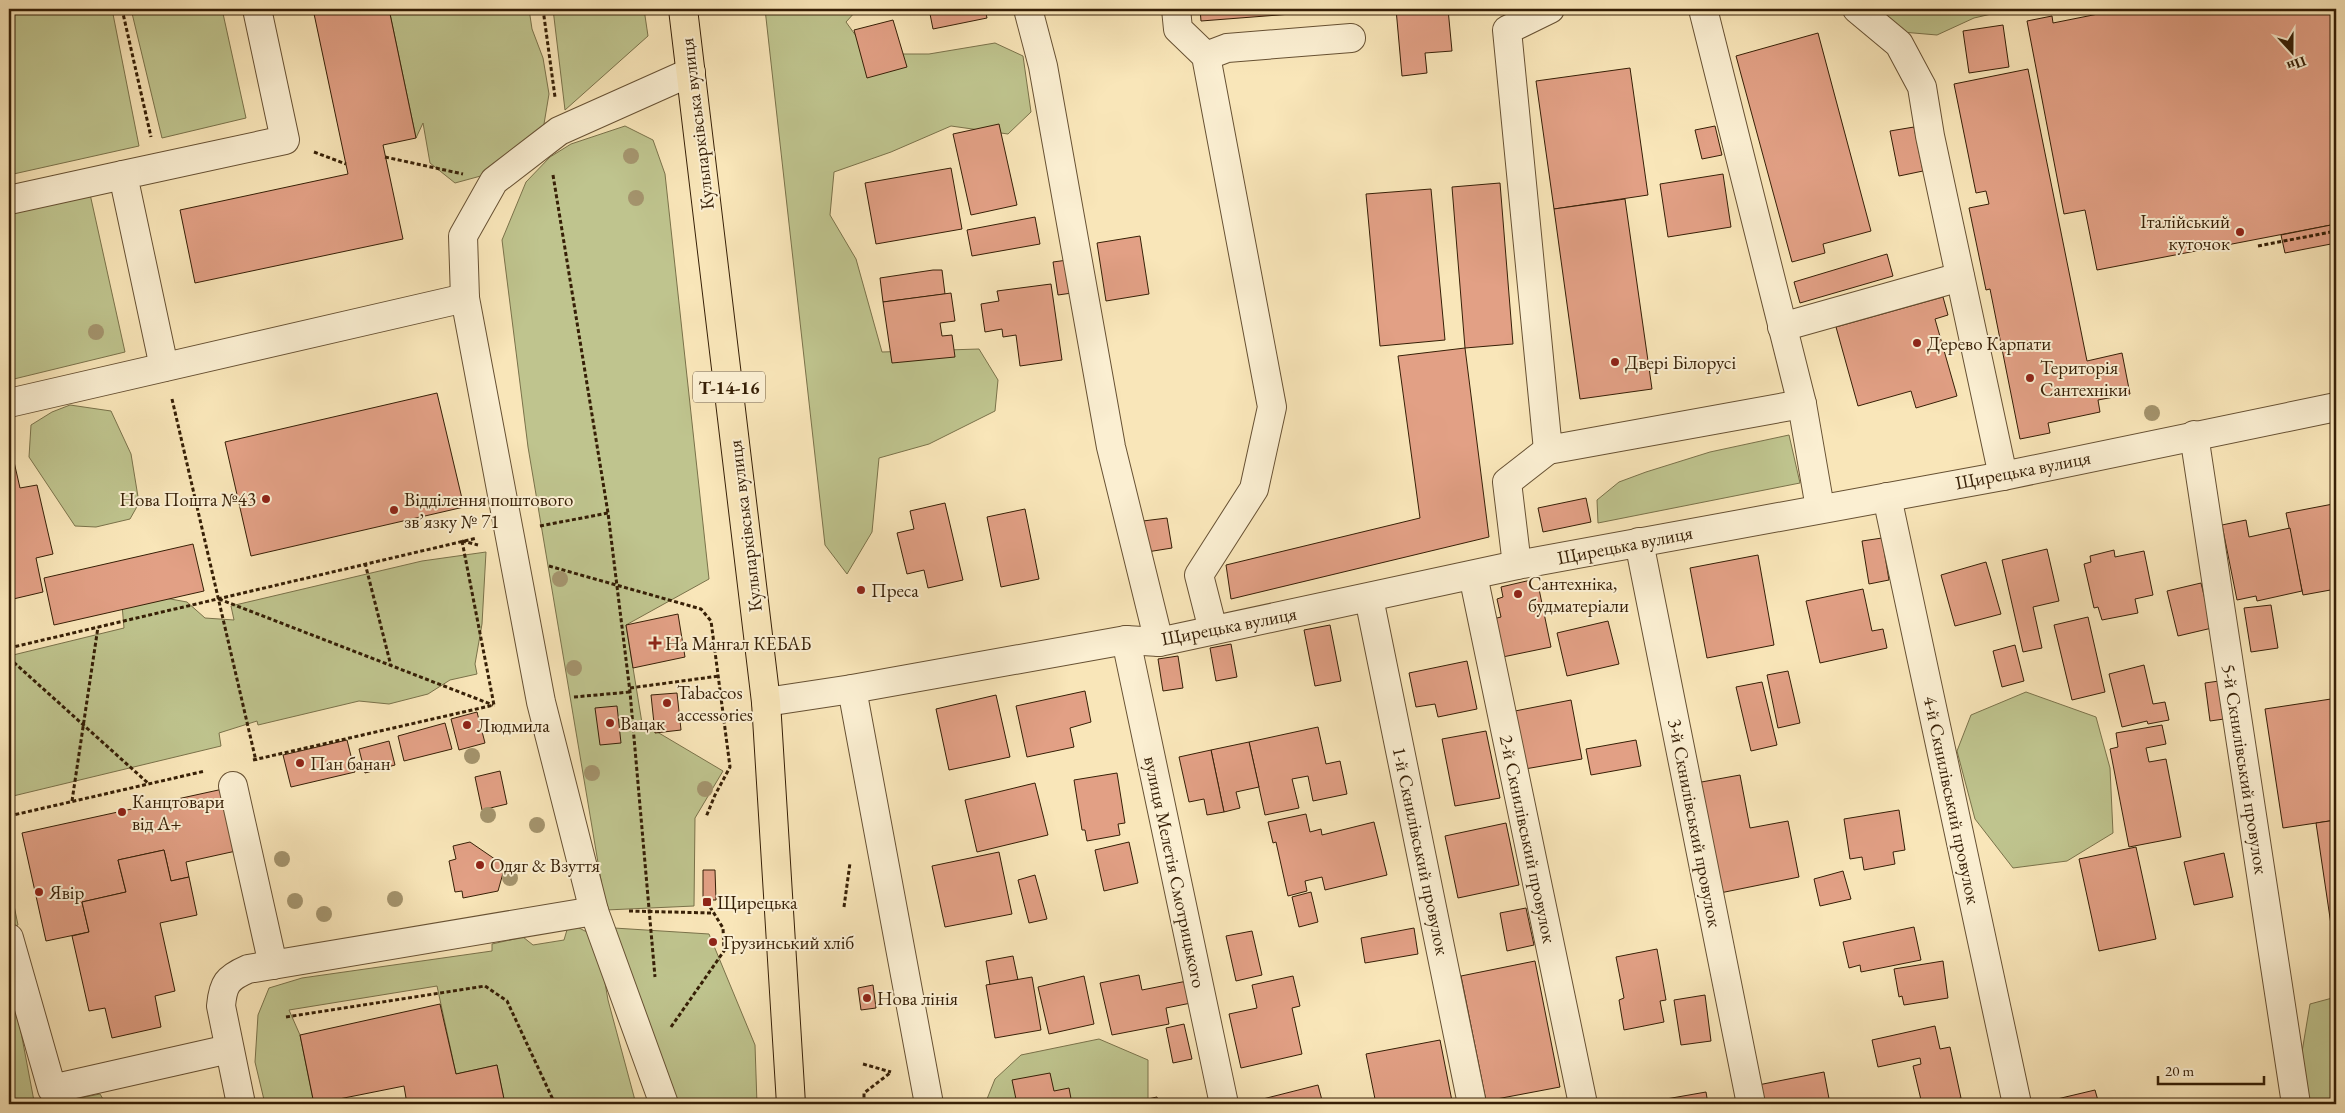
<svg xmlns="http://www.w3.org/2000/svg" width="2345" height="1113" font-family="'EB Garamond',serif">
	<rect width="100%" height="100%" fill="#f9e6b9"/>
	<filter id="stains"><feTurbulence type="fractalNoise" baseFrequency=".004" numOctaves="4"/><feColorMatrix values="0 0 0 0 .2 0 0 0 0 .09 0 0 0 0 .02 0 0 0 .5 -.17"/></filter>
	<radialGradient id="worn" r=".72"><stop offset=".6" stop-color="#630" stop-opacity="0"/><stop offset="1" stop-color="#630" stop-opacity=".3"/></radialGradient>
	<g fill="#bfc48e" stroke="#7a724a">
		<path d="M9,9h103l27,137 -130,29z"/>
		<path d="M131,9h91l24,109 -84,20z"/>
		<path d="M389,9h140l3,20 11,29 6,36 -8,48 -31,26 -55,15 -25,-20 -7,-40 -7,15z"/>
		<path d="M553,9h91l4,27 -83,74z"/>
		<path d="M765,9h125l-34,2 -10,11 23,32h60l66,-11 28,13 8,56 -23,22 -57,-8 -60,26 -57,20 -4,43 26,44 26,93 97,-3 19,31 -3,31 -66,33 -50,14 -7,74 -25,42 -22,-29z"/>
		<path d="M1867,9h146l-39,9 -37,17 -35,-3z"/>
		<path d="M625,126l28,14 12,34 44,405 -83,46 16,98 81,48 -28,47 -1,88 -88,4 -78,-463 -26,-207 24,-58 24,-25 21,-13z"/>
		<path d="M90,194l35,158 -111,27 -5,-27v-138z"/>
		<path d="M70,405l41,6 20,43 8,49 -9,16 -34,8 -21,-1 -46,-69 2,-32 21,-13z"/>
		<path d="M1789,435l11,48 -202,40 -1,-23 22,-18 27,-10 64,-20z"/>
		<path d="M486,552l-4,72 -7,40 2,10 -27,6 -22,14 -39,10 -30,-3 -101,24 -1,-4 -38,12 2,13 -212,51v-141l115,-28 -2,-23 32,-9 33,6 18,16 29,2 -3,-14 191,-45z"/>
		<path d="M2026,692l70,25 14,51 3,65 -46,28 -54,7 -38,-49 -18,-68 14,-36z"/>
		<path d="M9,881l9,44 -9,4z"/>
		<path d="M569,923l28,14 11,63 28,104h-131l-8,-39 -41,9 -19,-88 -148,24 11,25 14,69h-49l-10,-42 3,-47 11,-27 33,-10 190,-27v-7l31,-7 10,8 31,-5z"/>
		<path d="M614,928l95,6 46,111 2,59h-83z"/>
		<path d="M2336,997v107h-29l-6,-46 9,-54z"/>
		<path d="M17,1011l17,90 14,3h-39v-92z"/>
		<path d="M1099,1039l49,21v44h-163l10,-25 26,-24z"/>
		<path d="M100,1094l6,10h-57z"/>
	</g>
	<g fill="#e2a085" stroke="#361f06">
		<path d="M313,9h76l27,129 -33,7 20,94 -208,44 -15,-73 168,-36z"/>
		<path d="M929,9h56l2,9 -54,11z"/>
		<path d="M1200,9h156l-155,12z"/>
		<path d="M1396,9h52l4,42 -27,2 2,20 -25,3z"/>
		<path d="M2123,9h213v215l-239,46 -12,-60 -21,4 -37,-193 25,-5 1,7z"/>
		<path d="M893,20l14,47 -40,11 -13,-48z"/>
		<path d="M2003,25l6,42 -40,6 -6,-42z"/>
		<path d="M1818,33l53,198 -48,13 2,9 -33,9 -56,-206z"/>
		<path d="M1630,68l18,127 -94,14 -18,-128z"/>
		<path d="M2028,69l59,292 35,-8 8,41 -32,6 2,12 -52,11 2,10 -30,6 -30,-150 -4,1 -17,-82 20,-4 -3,-13 -10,2 -22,-109z"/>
		<path d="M999,124l18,81 -46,10 -18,-81z"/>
		<path d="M1715,126l7,29 -20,4 -7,-29z"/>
		<path d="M1914,127l9,44 -24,5 -9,-45z"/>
		<path d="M951,168l11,61 -86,15 -11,-61z"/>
		<path d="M1723,174l8,53 -63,10 -8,-53z"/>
		<path d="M1500,183l13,161 -48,4 -13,-161z"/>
		<path d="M1431,189l14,151 -65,6 -14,-152z"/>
		<path d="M1625,199l27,190 -72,10 -26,-190z"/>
		<path d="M1035,217l5,27 -68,12 -5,-26z"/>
		<path d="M2336,224v19l-51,10 -4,-18z"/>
		<path d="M1140,236l9,58 -43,7 -9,-58z"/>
		<path d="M1887,254l6,22 -93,27 -6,-21z"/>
		<path d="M1075,259l4,33 -21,3 -5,-33z"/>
		<path d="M933,270h9l3,24 -62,8 -3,-24z"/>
		<path d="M1051,284l11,76 -42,6 -4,-31 -13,2 -1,-8 -17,3 -4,-28 18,-3 -2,-10z"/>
		<path d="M951,293l4,28 -15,2 2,13 10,-1 3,22 -63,6 -9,-61z"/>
		<path d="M1943,297l5,18 -13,4 22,77 -41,12 -5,-17 -53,15 -22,-79z"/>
		<path d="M1465,348l24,189 -258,62 -5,-34 194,-47 -22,-162z"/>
		<path d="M437,393l27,114 -213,49 -26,-114z"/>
		<path d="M12,453l8,35 17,-3 16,69 -17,4 7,34 -34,8v-146z"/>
		<path d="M1586,498l5,24 -48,10 -5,-24z"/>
		<path d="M945,503l18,77 -35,8 -4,-18 -17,4 -10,-41 17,-4 -4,-18z"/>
		<path d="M2333,504l3,15v70l-33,6 -17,-82z"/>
		<path d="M1025,509l14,70 -38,8 -14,-70z"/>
		<path d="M1167,518l5,30 -25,4 -4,-31z"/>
		<path d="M2246,520l3,17 41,-9 12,63 -45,10 -1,-5 -19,4 -15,-75z"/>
		<path d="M1882,538l7,42 -20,4 -7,-43z"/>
		<path d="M193,544l11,47 -150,34 -10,-47z"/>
		<path d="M2047,549l12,52 -26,6 9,41 -19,4 -21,-92z"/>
		<path d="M2114,550l1,7 29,-6 9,44 -18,4 3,14 -36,7 -4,-13 -4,1 -10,-44 7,-2 -1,-6z"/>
		<path d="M1758,555l16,90 -67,13 -17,-90z"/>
		<path d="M1986,562l15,52 -46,12 -14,-51z"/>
		<path d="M1531,580l2,11 6,-2 12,58 -58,12 -8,-38 16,-4 -4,-18 6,-2 -2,-10z"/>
		<path d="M2201,583l11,45 -34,8 -11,-45z"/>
		<path d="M1863,589l9,42 11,-2 4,19 -67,15 -14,-62z"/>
		<path d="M2271,605l7,43 -27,4 -7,-44z"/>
		<path d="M678,614l7,43 -52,11 -7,-43z"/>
		<path d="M2088,617l17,75 -33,8 -18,-75z"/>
		<path d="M1608,621l11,43 -52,12 -10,-43z"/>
		<path d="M1330,625l11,56 -26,5 -11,-56z"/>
		<path d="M1231,644l6,33 -21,4 -6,-33z"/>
		<path d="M2015,645l9,36 -22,6 -9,-36z"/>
		<path d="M1178,656l5,32 -20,3 -5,-32z"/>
		<path d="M1467,661l10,48 -39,8 -3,-13 -19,3 -7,-34z"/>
		<path d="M2144,665l9,39 12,-2 4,18 -21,4 -1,-3 -25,6 -13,-53z"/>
		<path d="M1788,671l12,52 -22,5 -11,-53z"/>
		<path d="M2226,680l5,38 -21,3 -5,-38z"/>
		<path d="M1762,682l15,63 -26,6 -15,-64z"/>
		<path d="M1085,691l6,31 -21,6 4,19 -47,10 -11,-51z"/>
		<path d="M677,693l4,37 -26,3 -4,-38z"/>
		<path d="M996,695l14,62 -61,13 -13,-61z"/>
		<path d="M2331,699l5,35v86l-53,8 -18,-119z"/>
		<path d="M1571,700l11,59 -57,10 -10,-58z"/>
		<path d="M617,706l4,37 -21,2 -5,-37z"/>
		<path d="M477,712l8,31 -26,7 -8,-31z"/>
		<path d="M445,723l7,26 -48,12 -6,-25z"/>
		<path d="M2162,725l4,19 -20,4 3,14 17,-3 15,78 -52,10 -19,-98 8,-2 -2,-14z"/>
		<path d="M1318,727l8,37 14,-3 7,33 -34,7 -5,-25 -16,3 7,29 -34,7 -16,-73z"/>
		<path d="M1486,731l14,67 -45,8 -13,-67z"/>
		<path d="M347,740l8,32 -64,15 -8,-32z"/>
		<path d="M1636,740l5,26 -50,9 -5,-26z"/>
		<path d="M389,741l6,24 -30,8 -6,-24z"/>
		<path d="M1249,742l10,45 -23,5 4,16 -16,4 -13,-62z"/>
		<path d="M1211,750l13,62 -17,3 -3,-16 -15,3 -10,-45z"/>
		<path d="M500,771l7,33 -25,6 -7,-33z"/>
		<path d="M1117,773l8,50 -7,1 2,11 -33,6 -2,-11h-3l-8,-50z"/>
		<path d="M1740,775l10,53 38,-7 11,56 -79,16 -24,-110z"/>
		<path d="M1035,783l13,52 -71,17 -12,-52z"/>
		<path d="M223,789l13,62 -50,11 3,15 -18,4 -7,-31 -46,10 8,32 -44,10 7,30 -43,9 -24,-108z"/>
		<path d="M1899,810l6,40 -12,2 2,12 -31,6 -2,-13 -12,2 -6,-40z"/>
		<path d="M1306,814l4,18 11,-3 1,6 52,-13 13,53 -62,15 -3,-13 -17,4 2,10 -19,5 -12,-54 -3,1 -5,-21z"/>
		<path d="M2336,820v124l-2,1 -18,-122z"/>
		<path d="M1506,823l13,62 -61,13 -13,-62z"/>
		<path d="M470,842l35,24 -7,25 -35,7 -1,-7 -7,1 -6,-31 7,-2 -3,-13z"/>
		<path d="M1129,842l9,41 -34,8 -9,-41z"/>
		<path d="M2136,847l20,92 -57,12 -20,-92z"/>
		<path d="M164,850l7,31 18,-4 8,38 -37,8 15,68 -20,5 6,31 -49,11 -7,-30 -16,3 -17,-75 17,-4 -7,-30 44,-10 -8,-32z"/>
		<path d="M999,852l13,62 -67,13 -13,-61z"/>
		<path d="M2224,853l9,44 -39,8 -10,-43z"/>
		<path d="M703,870h12l1,30h-13z"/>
		<path d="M1843,871l8,28 -31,7 -6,-27z"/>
		<path d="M1035,875l12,44 -18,4 -11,-43z"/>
		<path d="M1311,892l7,30 -19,5 -7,-30z"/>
		<path d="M1526,908l8,37 -27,6 -7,-38z"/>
		<path d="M1914,927l7,33 -60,12 -1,-7 -11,3 -6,-26z"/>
		<path d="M1414,928l4,26 -53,9 -4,-25z"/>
		<path d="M1252,931l10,44 -26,6 -10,-45z"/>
		<path d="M1657,949l9,51 -6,1 4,21 -40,8 -5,-30 5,-2 -8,-41z"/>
		<path d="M1013,956l5,24 -28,5 -4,-24z"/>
		<path d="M1535,961l25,126 -74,14 -25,-125z"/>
		<path d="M1943,961l5,37 -44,7 -2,-9 -3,1 -5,-28z"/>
		<path d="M1139,975l3,15 45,-9 4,22 -25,5 3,16 -57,11 -12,-52z"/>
		<path d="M1084,976l10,48 -45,10 -11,-47z"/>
		<path d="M1293,976l7,30 -8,2 10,46 -61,14 -12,-54 28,-6 -5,-23z"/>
		<path d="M1032,977l9,53 -46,8 -9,-53z"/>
		<path d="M873,985l3,23 -15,2 -3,-22z"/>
		<path d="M1705,995l6,46 -30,4 -7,-45z"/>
		<path d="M440,1004l16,70 41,-9 8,39h-98l-3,-18 -90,18 -14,-69z"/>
		<path d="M1184,1024l8,35 -19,4 -7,-35z"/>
		<path d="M1935,1026l5,23 10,-2 11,51 -27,6h-12l-9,-38 8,-2 -1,-6 -42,9 -6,-27z"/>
		<path d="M1440,1040l12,61 -16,3h-60l-10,-50z"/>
		<path d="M1824,1072l6,32h-74l-3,-18z"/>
		<path d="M1050,1073l4,18 15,-3 3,16h-55l-5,-24z"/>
		<path d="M1318,1085l5,19h-67l-1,-3z"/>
		<path d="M2095,1090l4,14h-63z"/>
		<path d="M1706,1092l2,12h-59v-2z"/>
		<path d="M1157,1097l2,7h-35z"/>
	</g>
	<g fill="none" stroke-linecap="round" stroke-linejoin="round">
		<defs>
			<g id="minor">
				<path d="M1028,9l15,57 68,381 48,195"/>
				<path d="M1176,9l2,20 28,27 66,351 -18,82 -55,86 14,55"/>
				<path d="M1550,9l-43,21 41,420 254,-46 18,104"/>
				<path d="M1703,9l99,395"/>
				<path d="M1857,9l42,35 23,43 8,49 73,340"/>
				<path d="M1206,56l21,-8 124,-10"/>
				<path d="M9,200l114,-25"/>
				<path d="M1782,327l178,-50"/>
				<path d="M164,367l-41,-192 162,-35 -28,-131"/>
				<path d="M9,403l456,-105"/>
				<path d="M2194,435l102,669"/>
				<path d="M1887,497l130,607"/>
				<path d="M1639,542l112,562"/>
				<path d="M1517,565l-10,-83 41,-32"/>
				<path d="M1473,575l110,529"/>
				<path d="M1369,598l103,506"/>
				<path d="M1126,640l98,464"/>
				<path d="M852,689l77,415"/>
				<path d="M766,702l86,-13 274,-49 33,2 358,-77 486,-89 333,-69"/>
				<path d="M233,786l40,179"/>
				<path d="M9,938l43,151 177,-40"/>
				<path d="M241,1104l-20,-98c2,-22 6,-28 27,-37l346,-58"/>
				<path d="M664,1104l-70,-193 -53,-209 -76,-404 -2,-62 31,-55 65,-50 132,-59"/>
			</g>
			<path id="major" d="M683,9l83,693 25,402"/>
		</defs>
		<use href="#minor" stroke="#675133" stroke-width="30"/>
		<use href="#major" stroke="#361f06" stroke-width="30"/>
		<g stroke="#361f06" stroke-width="3" stroke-dasharray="4 2.5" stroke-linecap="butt">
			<path d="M122,9l29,128"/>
			<path d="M543,9l12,88"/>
			<path d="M314,152l32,12"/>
			<path d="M385,157l78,17"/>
			<path d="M553,175l55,338 22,179 25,285"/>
			<path d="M2258,246l78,-15"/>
			<path d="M172,399l84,362"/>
			<path d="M540,526l68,-13"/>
			<path d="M462,541l16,4"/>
			<path d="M462,541l32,164"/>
			<path d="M365,563l26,103"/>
			<path d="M549,566l152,43 10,12 19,146 -15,28 -9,22"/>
			<path d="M219,599l274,106"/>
			<path d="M9,648l468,-110"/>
			<path d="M9,658l140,126"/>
			<path d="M630,688l89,-12"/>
			<path d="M574,697l56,-5"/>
			<path d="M253,760l241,-55"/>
			<path d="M72,801l26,-174"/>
			<path d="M9,816l196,-45"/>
			<path d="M844,907l6,-44"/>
			<path d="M629,911l83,2"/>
			<path d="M286,1017l199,-31 22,15 48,103"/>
			<path d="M671,1027l53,-76 -1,-23 -16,-26"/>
			<path d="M863,1064l28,8"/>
			<path d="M864,1104v-11l26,-20"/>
		</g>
		<use href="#minor" stroke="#fbefd2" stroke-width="28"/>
		<use href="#major" stroke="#f9e6b9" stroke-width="28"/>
	</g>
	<g fill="#a4946d">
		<circle cx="631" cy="156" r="8"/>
		<circle cx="636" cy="198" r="8"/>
		<circle cx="96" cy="332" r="8"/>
		<circle cx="2152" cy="413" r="8"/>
		<circle cx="560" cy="579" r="8"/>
		<circle cx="574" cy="668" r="8"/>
		<circle cx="472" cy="756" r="8"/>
		<circle cx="592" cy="773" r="8"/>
		<circle cx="705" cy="789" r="8"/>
		<circle cx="488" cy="815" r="8"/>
		<circle cx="537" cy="825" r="8"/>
		<circle cx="282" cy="859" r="8"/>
		<circle cx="510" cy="878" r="8"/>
		<circle cx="395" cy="899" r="8"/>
		<circle cx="295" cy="901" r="8"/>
		<circle cx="324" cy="914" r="8"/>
	</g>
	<g fill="#8f2418" stroke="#fbefd2" stroke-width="2">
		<circle cx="2240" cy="232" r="5"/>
		<circle cx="1917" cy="343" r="5"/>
		<circle cx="1615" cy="362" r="5"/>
		<circle cx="2030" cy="378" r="5"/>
		<circle cx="266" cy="499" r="5"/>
		<circle cx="394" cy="510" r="5"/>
		<circle cx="861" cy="590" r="5"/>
		<circle cx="1518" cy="594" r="5"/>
		<path d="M652.5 635.5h5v5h5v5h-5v5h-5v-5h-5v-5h5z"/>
		<circle cx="667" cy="703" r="5"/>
		<circle cx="610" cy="723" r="5"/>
		<circle cx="467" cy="725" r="5"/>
		<circle cx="300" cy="763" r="5"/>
		<circle cx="122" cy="812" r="5"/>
		<circle cx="480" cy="865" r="5"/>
		<circle cx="39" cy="892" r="5"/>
		<rect x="702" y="897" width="10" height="10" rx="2.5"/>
		<circle cx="713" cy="942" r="5"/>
		<circle cx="867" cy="998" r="5"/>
	</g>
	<g text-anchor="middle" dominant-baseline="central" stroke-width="4" stroke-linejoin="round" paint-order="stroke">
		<rect fill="#fbefd2" stroke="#715d43" stroke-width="1" x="693" y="371.5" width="72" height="31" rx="4"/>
		<g font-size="18" font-weight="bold" fill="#361f06">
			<text x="729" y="387">Т-14-16</text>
		</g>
		<g font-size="19" fill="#361f06" stroke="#fbefd2">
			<text transform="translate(697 124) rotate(-97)">Кульпарківська вулиця</text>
			<text transform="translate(2023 470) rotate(-11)">Щирецька вулиця</text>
			<text transform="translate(745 526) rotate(-97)">Кульпарківська вулиця</text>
			<text transform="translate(1625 545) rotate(-11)">Щирецька вулиця</text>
			<text transform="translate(1229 626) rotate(-11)">Щирецька вулиця</text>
			<text transform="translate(2245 769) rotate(81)">5-й Скнилівський провулок</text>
			<text transform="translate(1952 800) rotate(78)">4-й Скнилівський провулок</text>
			<text transform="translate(1695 823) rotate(79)">3-й Скнилівський провулок</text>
			<text transform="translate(1528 839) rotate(78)">2-й Скнилівський провулок</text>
			<text transform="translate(1421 851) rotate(78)">1-й Скнилівський провулок</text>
			<text transform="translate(1175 872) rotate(78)">вулиця Мелетія Смотрицького</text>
		</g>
		<g font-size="19" fill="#361f06" stroke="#fbefd2" text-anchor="start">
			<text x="2230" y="221" text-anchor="end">Італійський<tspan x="2230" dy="22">куточок</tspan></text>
			<text x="1927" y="343">Дерево Карпати</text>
			<text x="1625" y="362">Двері Білорусі</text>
			<text x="2040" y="367">Територія<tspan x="2040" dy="22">Сантехніки</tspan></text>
			<text x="256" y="499" text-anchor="end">Нова Пошта №43</text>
			<text x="404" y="499">Відділення поштового<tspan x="404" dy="22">зв’язку № 71</tspan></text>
			<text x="1528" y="583">Сантехніка,<tspan x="1528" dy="22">будматеріали</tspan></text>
			<text x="871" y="590">Преса</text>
			<text x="665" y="643">На Мангал КЕБАБ</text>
			<text x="677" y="692">Tabaccos<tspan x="677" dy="22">accessories</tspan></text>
			<text x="620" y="723">Вацак</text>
			<text x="477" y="725">Людмила</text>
			<text x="310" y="763">Пан банан</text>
			<text x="132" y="801">Канцтовари<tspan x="132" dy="22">від А+</tspan></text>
			<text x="490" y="865">Одяг &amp; Взуття</text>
			<text x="49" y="892">Явір</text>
			<text x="717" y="902">Щирецька</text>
			<text x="723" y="942">Грузинський хліб</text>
			<text x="877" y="998">Нова лінія</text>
		</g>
	</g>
	<rect width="2345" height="1113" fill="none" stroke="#f9e6b9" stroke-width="30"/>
	<rect x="10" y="10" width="2325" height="1093" fill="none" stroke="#361f06" stroke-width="2.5"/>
	<rect x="15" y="15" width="2315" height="1083" fill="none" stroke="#361f06"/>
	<g transform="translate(2292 52) rotate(159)" stroke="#fbefd2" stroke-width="4" paint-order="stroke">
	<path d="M0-4L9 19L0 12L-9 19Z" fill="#361f06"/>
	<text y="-8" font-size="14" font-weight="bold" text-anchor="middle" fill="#361f06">Пн</text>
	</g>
	<path d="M2158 1076v8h106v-8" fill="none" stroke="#361f06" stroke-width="2.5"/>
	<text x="2165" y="1076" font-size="15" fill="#361f06" stroke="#fbefd2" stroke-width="4" paint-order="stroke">20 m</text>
	<rect width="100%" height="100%" filter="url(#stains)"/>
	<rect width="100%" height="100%" fill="url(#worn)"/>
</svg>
